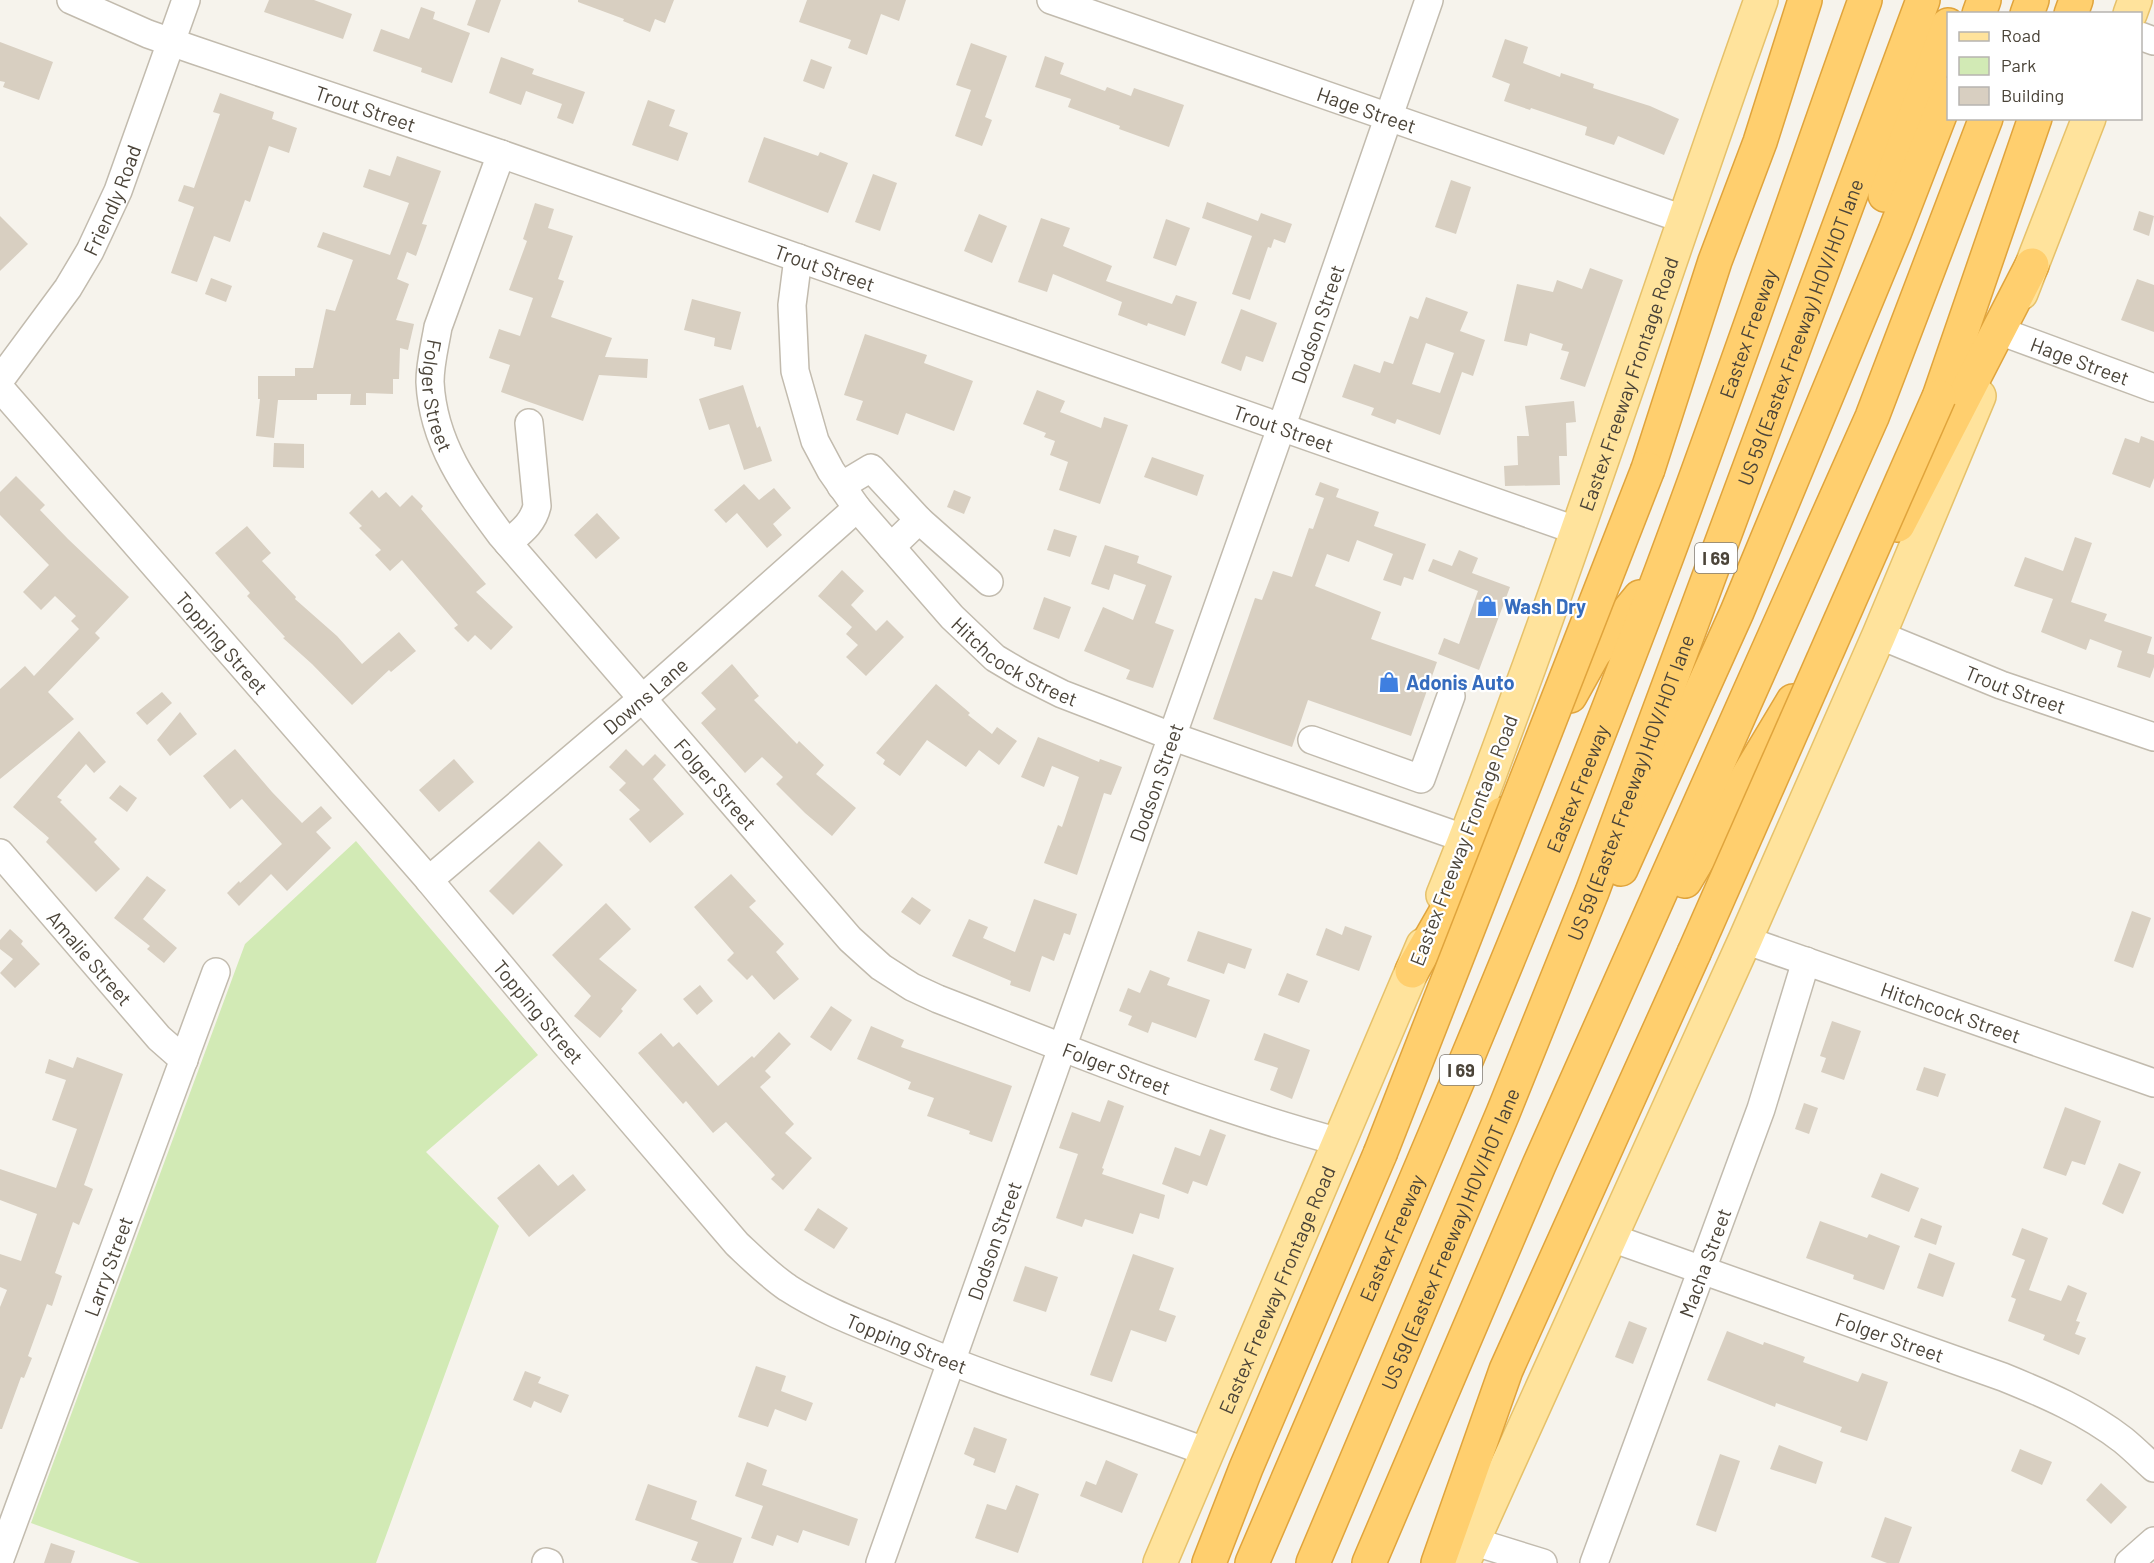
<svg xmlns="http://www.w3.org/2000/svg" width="2154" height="1563" font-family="Barlow,sans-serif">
	<rect width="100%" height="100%" fill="#f6f3ec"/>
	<path fill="#d2eab5" d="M356,841l182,214 -112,97 73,74 -123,337h-236l-109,-40 214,-579z"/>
	<g fill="#d8cfc1" fill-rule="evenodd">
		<path d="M269,0h45l38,14 -9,25 -79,-27z"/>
		<path d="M476,0h25l-12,33 -22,-8z"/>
		<path d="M578,0h96l-9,23 -10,-4 -5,13 -27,-11 1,-2 -46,-17z"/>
		<path d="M807,0h99l-7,21 -18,-7 -14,41 -19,-7 3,-8 -52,-18z"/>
		<path d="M421,7l14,5 -2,7 37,14 -18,50 -31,-11 1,-4 -49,-17 8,-22 28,10z"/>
		<path d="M1505,39l23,8 -5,16 37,14 1,-4 33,11 -1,4 57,18 29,13 -15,36 -46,-19 -4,9 -29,-10 2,-8 -56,-19 -1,2 -26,-9 6,-17 -18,-7z"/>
		<path d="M0,42l53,20 -14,38 -36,-13 2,-5 -5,-1z"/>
		<path d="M971,43l36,13 -22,61 7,3 -10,26 -27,-10 16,-46 -15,-5z"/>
		<path d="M1045,56l19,7 -4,11 45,17 2,-4 24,9 3,-8 50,17 -15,42 -50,-18 1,-3 -52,-19 3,-8 -36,-12z"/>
		<path d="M501,57l33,12 -2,5 53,18 -12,32 -16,-6 5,-14 -36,-13 -5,14 -32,-12z"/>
		<path d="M811,59l21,8 -8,22 -21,-8z"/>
		<path d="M220,93l54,19 -2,7 25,9 -8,25 -20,-7 -19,56 -5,-2 -15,42 -16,-6 -17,46 -26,-9 23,-66 -16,-6 6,-16 10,3 26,-74 -7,-2z"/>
		<path d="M648,100l27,10 -6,16 19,7 -10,28 -46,-16z"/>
		<path d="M764,137l54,19 2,-4 28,11 -20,50 -80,-31z"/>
		<path d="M397,156l44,15 -19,53 5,1 -11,31 -9,-4 -10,27 12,5 -13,36 18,4 -6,26 -8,-2 -1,31h-6v15l-27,-1v12h-16l1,-11h-34v6h-39l-4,38 -18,-2 4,-37h-2v-23h37v-8h18l13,-59 9,2 18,-51 -36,-13 6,-15 67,23 19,-52 -46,-16 6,-18 21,7z"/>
		<path d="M873,174l24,9 -17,48 -25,-9z"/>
		<path d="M1451,180l20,7 -15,47 -21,-7z"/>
		<path d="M1207,202l51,19 3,-8 31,11 -7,19 -11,-4 -3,9 -3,-1 -18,53 -18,-6 20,-58 -50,-18z"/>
		<path d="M535,203l19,6 -6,19 25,8 -15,43 6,2 -13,36 61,21 -7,19 43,2 -1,19 -48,-3 -16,46 -82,-29 9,-27 -21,-7 10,-29 21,7 13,-38 -24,-8 18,-49 -4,-2z"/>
		<path d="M2139,211l15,5 -5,20 -16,-6z"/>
		<path d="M979,214l28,12 -15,37 -28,-12z"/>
		<path d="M0,216l28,28 -28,27z"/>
		<path d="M1041,218l29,10 -7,18 49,20 -6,15 66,23 4,-9 21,7 -12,34 -37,-13 -1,3 -29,-11 4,-13 -69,-28 -6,18 -29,-10z"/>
		<path d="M1166,219l24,9 -14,38 -23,-8z"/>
		<path d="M1590,268l33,12 -38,107 -25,-8 9,-27 -8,-2 2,-6 -33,-11 -3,13 -23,-5 13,-57 36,8 4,-12 25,9z"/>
		<path d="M211,278l21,8 -6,16 -21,-8z"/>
		<path d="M2137,279l17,6v47l-33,-12z"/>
		<path d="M1426,297l42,15 -8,19 25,9 -12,36 -11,-4 -22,63 -43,-16 -2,5 -24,-9 3,-7 -32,-11 12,-33 26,9 4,-12 9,3 17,-48 8,3zM1426,343l28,10 -14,40 -28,-9z"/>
		<path d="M692,299l49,13 -10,38 -17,-4 1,-8 -31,-8z"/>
		<path d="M1241,309l36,14 -14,39 -17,-6 -5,15 -20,-8z"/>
		<path d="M865,334l62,21 -3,8 49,18 -19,50 -48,-18 -8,22 -42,-15 7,-19 -19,-6z"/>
		<path d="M743,385l14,43 3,-2 12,35 -28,9 -15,-46 -20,6 -10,-31z"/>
		<path d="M1037,390l28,11 -5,11 41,16 3,-11 24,8 -28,79 -41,-14 9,-28 -18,-7 5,-14 -11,-4 2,-4 -23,-9z"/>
		<path d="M1574,401l2,21 -10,1 1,33h-8l1,29 -55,1 -1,-20 14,-1 -1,-29h12l-4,-30z"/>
		<path d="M2141,436l13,5v37l-4,10 -38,-14 13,-36 14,5z"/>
		<path d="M274,443l30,1v24l-31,-1z"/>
		<path d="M1152,457l52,18 -7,21 -53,-19z"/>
		<path d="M16,476l29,29 -5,5 28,29 61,58 -34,36 5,5 -52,54 26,27 -74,60v-90l25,-23 9,10 45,-47 -8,-8 5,-5 -21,-20 -14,14 -18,-18 26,-27 -49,-50v-23z"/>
		<path d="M1320,482l19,7 -3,8 43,15 -5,14 52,18 -13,36 -9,-3 -3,9 -18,-6 10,-26 -36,-14 -8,22 -22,-8 -12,32 66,26 -10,27 66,23 -26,74 -103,-36 -16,47 -79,-28 42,-121 7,2 11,-29 19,6 17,-49 4,1 11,-31 -9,-3z"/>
		<path d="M744,484l15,16 15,-12 17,20 -18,16 9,11 -15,13 -30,-35 -11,10 -12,-13z"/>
		<path d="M372,490l7,8 7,-6 14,15 12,-12 11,11 -2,3 65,75 -10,8 37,35 -22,23 -16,-15 -7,7 -14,-14 4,-3 -56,-65 -12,11 -15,-16 6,-5 -22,-22 3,-2 -13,-13z"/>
		<path d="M954,490l17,7 -7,17 -17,-7z"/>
		<path d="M597,513l23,25 -24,21 -22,-24z"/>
		<path d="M247,526l24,27 -9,8 34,36 -1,2 42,37 25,28 37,-32 17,19 -25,21 -2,-2 -37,35 -40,-41 -29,-26 2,-1 -38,-41 3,-3 -35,-40z"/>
		<path d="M1054,529l23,7 -7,21 -23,-7z"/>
		<path d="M2075,537l17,6 -21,59 36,12 -3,7 48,16 -5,16 7,2v12l-4,11 -33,-11 5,-16 -32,-12 -4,11 -45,-18 12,-33 -39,-13 11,-29 38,14z"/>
		<path d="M1105,545l34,11 -2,7 35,13 -17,47 19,7 -21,58 -27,-9 4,-9 -46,-19 19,-44 30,13 13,-35 -32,-11 -5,16 -18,-6z"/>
		<path d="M1459,550l19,8 -6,15 38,14 -31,83 -41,-16 6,-16 15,6 19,-53 -50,-20 5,-12 19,7z"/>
		<path d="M842,570l22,21 -13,14 25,26 11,-11 17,17 -38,39 -20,-19 12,-12 -12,-11 6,-7 -34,-31z"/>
		<path d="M1044,597l27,10 -12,32 -26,-10z"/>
		<path d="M732,664l27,32 -5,4 43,44 2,-3 25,24 -8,9 40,34 -24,28 -27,-23 -29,-29 7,-7 -21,-20 -17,16 -44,-50 15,-14 -15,-16z"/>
		<path d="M936,684l34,29 -2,2 24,19 5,-7 20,14 -18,24 -20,-15 -13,17 -39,-27 -27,36 -17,-12 2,-4 -9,-7z"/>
		<path d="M162,692l10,11 -25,22 -11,-12z"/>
		<path d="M180,712l17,22 -27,22 -13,-16z"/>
		<path d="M79,731l27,31 -12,11 -8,-9 -29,33 5,3 -2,2 37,37 -3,3 26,27 -24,23 -50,-50 3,-4 -36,-31z"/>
		<path d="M1038,737l61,25 1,-3 22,8 -11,28 -7,-2 -27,82 -33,-12 14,-38 4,2 17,-50 -27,-11 -8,21 -23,-10z"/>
		<path d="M235,749l37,43 30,31 19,-17 11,12 -16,14 15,16 -44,43 -16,-17 -32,32 -12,-13 12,-12 1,2 42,-39 -40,-45 -12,10 -27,-33z"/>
		<path d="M626,749l17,17 12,-12 11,11 -13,14 31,35 -34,29 -21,-24 11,-9 -21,-20 7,-7 -17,-16z"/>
		<path d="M454,759l20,23 -35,30 -20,-22z"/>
		<path d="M120,785l17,13 -10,14 -18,-14z"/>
		<path d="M539,841l24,24 -50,50 -24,-24z"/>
		<path d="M731,874l25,27 -7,6 35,37 -8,8 23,27 -25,21 -22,-25 -5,5 -20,-20 7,-7 -40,-46z"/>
		<path d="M147,876l19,14 -23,29 34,29 -13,15 -17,-14 3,-3 -36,-28z"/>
		<path d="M912,897l19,13 -11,15 -19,-13z"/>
		<path d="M1034,899l43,15 -7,21 -6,-2 -10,28 -12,-5 -12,36 -20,-7 1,-4 -59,-25 17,-37 19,8 -5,11 32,14z"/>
		<path d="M606,903l25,26 -32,30 38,31 -16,19 2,2 -23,27 -26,-22 17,-20 -39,-41z"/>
		<path d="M2132,911l19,7 -18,50 -19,-7z"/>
		<path d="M1345,926l27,10 -13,35 -43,-16 10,-27 16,7z"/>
		<path d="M10,929l13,12 -2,3 19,20 -25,24 -15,-15 13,-14 -13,-10v-9z"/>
		<path d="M1198,931l54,18 -7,20 -17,-6 -4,11 -37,-13z"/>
		<path d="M1150,970l20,8 -3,7 43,15 -14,38 -44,-16 -4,11 -20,-8 4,-9 -13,-5 9,-23 12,5z"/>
		<path d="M1287,973l21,8 -9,22 -21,-8z"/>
		<path d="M700,985l13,16 -16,14 -14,-16z"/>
		<path d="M831,1006l21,14 -21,31 -21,-14z"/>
		<path d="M1832,1021l29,10 -17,49 -23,-8 5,-14 -6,-2z"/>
		<path d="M871,1026l33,14 -3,7 111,39 -20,56 -23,-8 1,-3 -43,-15 7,-18 -26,-9 3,-7 -54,-23z"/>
		<path d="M779,1032l12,12 -26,27 6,6 -11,10 34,37 -9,9 27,25 -29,32 -12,-11 4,-4 -49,-53 -13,11 -27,-32 -3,3 -45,-51 23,-20 12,14 6,-5 39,44 34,-30 2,2z"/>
		<path d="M1264,1033l46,17 -18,49 -22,-9 8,-22 -24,-8z"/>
		<path d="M77,1057l46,17 -39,111 9,4 -14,36 -6,-3 -18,51 7,3 -10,30 -5,-2 -19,52 4,2 -8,20 -3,-1 -19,52h-2v-122l7,-17 -7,-3v-33l21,7 16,-47 -37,-14v-31l56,19 21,-59 -25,-9 14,-40 -21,-7 4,-14 24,9z"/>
		<path d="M1924,1067l22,7 -8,23 -22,-7z"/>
		<path d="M1108,1100l16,6 -22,62 2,1 -2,5 63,21 -6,24 -19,-6 -7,21 -48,-15 -3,8 -26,-9 22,-64 -19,-6 13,-36 28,10z"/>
		<path d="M1804,1103l14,5 -9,26 -14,-5z"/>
		<path d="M2065,1107l36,14 -16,44 -13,-4 -6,15 -23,-8z"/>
		<path d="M1210,1129l16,6 -19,51 -14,-5 -5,13 -26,-10 13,-37 25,9z"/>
		<path d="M2119,1163l22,9 -18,42 -21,-10z"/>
		<path d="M539,1164l19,22 15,-12 13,16 -57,47 -32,-39z"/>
		<path d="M1881,1173l38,15 -10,24 -38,-15z"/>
		<path d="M818,1208l30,20 -14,21 -30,-19z"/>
		<path d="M1921,1218l21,8 -6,19 -22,-8z"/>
		<path d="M1820,1221l47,17 2,-4 31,12 -16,44 -31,-11 1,-4 -48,-17z"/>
		<path d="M2022,1228l26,10 -19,52 32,11 7,-16 19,8 -11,28 4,1 -5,12 11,4 -7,17 -36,-15 2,-5 -37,-14 8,-22 -5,-2 14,-37 -13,-5z"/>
		<path d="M1929,1253l26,10 -12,34 -26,-9z"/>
		<path d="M1133,1254l41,14 -15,42 17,6 -10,26 -35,-12 -19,52 -22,-7z"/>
		<path d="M1025,1266l33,11 -12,35 -33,-11z"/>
		<path d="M1629,1321l18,7 -14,36 -18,-7z"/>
		<path d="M1727,1331l36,14 1,-3 41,15 -2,5 55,20 4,-9 26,9 -21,59 -27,-9 2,-5 -66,-24 -1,4 -68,-27z"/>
		<path d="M756,1366l30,10 -5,15 32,12 -7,18 -31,-12 -7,18 -30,-10z"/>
		<path d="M525,1371l16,6 -3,6 31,12 -8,18 -27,-12 -3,7 -18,-8z"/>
		<path d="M974,1427l33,12 -12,34 -22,-8 2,-6 -11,-5z"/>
		<path d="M1779,1445l44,17 -7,22 -46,-15z"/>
		<path d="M2020,1449l32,13 -10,23 -31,-14z"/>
		<path d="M1720,1454l20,7 -24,71 -20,-7z"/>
		<path d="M1106,1460l32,14 -16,39 -42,-17 6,-15 10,4z"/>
		<path d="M747,1462l20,8 -5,15 96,34 -9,27 -46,-16 -5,13 -21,-8 -4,11 -22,-8 12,-32 -28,-10z"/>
		<path d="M2101,1483l26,24 -16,17 -25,-24z"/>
		<path d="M648,1484l49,17 -6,18 51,19 -9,25h-34l-8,-3 7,-18 -63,-22z"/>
		<path d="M1016,1485l23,9 -21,59 -43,-15 12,-34 19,6z"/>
		<path d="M1885,1517l27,10 -13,36h-12l-16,-6z"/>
		<path d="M51,1543l24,8 -4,12h-27z"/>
	</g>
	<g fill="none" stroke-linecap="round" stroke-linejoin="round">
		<defs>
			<g id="minor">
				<path id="s1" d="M71,0l77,34 46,16 307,104 1077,377"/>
				<path id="s2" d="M1051,0l632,219"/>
				<path d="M2140,36l14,5"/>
				<path id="s3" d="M501,154l-63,173c-3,18 -8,36 -8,55 3,61 36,106 71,153l349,404 31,28 31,20 26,12c132,51 264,106 402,143"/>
				<path id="s4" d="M798,258l-6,47 3,66 20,70 16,30 26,37 95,109 43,41 27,16 40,20 109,42 295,103"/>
				<path id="s5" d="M2005,333l149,55"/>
				<path id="s6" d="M0,380l68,-92 22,-37 28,-60 68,-191"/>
				<path id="s7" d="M0,388l429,492 134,161 174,203c16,15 32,31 51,44 37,24 80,39 120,56 98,41 200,71 299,108"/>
				<path d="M841,486l30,-18 48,52 -28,27"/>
				<path d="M919,520l70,62"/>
				<path d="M508,543c14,-12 25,-20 29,-37l-8,-83"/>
				<path id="s8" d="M1879,635l122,50 153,52"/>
				<path d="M1312,740l109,39 30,-83"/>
				<path id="s9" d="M0,853l159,185 25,22"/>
				<path id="s10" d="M429,880l214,-182 214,-190"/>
				<path id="s11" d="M1745,940l409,143"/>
				<path id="s12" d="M1609,1237l394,140c42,17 84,35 120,63 11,9 21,19 31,28"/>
				<path d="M1472,1541l71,22"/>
				<path id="s13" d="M0,1559l216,-587"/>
				<path d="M546,1562l3,1"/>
				<path id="s14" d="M880,1563l401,-1135 148,-428"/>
				<path id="s15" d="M1594,1563l167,-454 45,-148"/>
				<path d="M2129,1563l25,-22"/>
			</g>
			<g id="major">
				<path d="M2130,14l5,-14"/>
				<path d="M2021,293l68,-175"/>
				<path id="s16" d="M1443,895c31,-76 58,-152 86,-228 80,-221 153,-445 232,-667"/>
				<path id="s17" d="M1160,1563l263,-618"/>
				<path d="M1463,1563l282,-623 134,-305 100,-239"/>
			</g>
			<g id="highway">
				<path d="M1979,14l5,-14"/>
				<path d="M2027,14l5,-14"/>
				<path d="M2071,14l5,-14"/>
				<path d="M1885,195l63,-170"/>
				<path d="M1939,397l96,-279"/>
				<path d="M1648,469l67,-208 45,-119 45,-142"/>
				<path d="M1898,525l134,-260"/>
				<path d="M1570,696l24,-43 46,-56"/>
				<path d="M1621,869l116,-257 158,-381 53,-137"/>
				<path d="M1685,881l108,-180"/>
				<path d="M1412,971l90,-157"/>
				<path d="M1209,1563l37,-95 134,-314"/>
				<path id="s18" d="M1252,1563c141,-328 283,-656 409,-991 71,-189 136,-381 204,-572"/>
				<path id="s19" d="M1313,1563l190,-450 89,-221 331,-892"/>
				<path d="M1369,1563l170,-398 333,-748 114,-299"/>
				<path d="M1438,1563l68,-193 188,-417"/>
			</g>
		</defs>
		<use href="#minor" stroke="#c2bbae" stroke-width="30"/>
		<use href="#major" stroke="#e6c16a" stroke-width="36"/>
		<use href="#highway" stroke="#e0a43c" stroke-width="36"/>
		<use href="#minor" stroke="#fff" stroke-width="27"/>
		<use href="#major" stroke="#ffe39c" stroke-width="33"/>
		<use href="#highway" stroke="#ffcf6e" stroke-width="33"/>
		<defs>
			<g id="highway-bridge">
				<path d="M1694,953l245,-556"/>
				<path d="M1380,1154l268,-685"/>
			</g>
		</defs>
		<use href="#highway-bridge" stroke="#e0a43c" stroke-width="36" stroke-linecap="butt"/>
		<use href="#highway-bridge" stroke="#ffcf6e" stroke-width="33"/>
	</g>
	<defs>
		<symbol id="shop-bare" viewBox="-9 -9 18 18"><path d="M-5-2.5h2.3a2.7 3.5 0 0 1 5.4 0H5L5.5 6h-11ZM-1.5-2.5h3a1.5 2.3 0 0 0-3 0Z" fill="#3f7fe0" stroke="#fff" stroke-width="2.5" paint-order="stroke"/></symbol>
	</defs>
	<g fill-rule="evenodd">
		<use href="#shop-bare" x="1472" y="591" width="30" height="30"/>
		<use href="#shop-bare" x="1374" y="667" width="30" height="30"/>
	</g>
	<g text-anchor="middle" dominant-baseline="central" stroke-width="4.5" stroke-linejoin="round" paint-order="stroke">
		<g fill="#fff" stroke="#817c74" stroke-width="1.5">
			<rect x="1695" y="543" width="42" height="30" rx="4.5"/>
			<rect x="1440" y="1055" width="42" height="30" rx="4.5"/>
		</g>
		<g font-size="18" font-weight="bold" fill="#4b4439">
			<text x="1716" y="558">I 69</text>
			<text x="1461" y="1070">I 69</text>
		</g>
		<g font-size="20" fill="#4b4439" stroke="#fff">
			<text stroke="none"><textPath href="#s1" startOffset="314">Trout Street</textPath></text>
			<text stroke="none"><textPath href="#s2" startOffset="334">Hage Street</textPath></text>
			<text stroke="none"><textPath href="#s6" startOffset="213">Friendly Road</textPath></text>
			<text stroke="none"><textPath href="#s1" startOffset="800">Trout Street</textPath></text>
			<text stroke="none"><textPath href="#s14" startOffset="1314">Dodson Street</textPath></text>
			<text stroke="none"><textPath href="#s19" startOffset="1324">US 59 (Eastex Freeway) HOV/HOT lane</textPath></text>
			<text stroke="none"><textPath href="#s18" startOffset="1326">Eastex Freeway</textPath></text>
			<text stroke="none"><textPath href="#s5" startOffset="80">Hage Street</textPath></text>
			<text stroke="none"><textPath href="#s16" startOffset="544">Eastex Freeway Frontage Road</textPath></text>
			<text stroke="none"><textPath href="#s3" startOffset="254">Folger Street</textPath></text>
			<text stroke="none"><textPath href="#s1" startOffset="1286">Trout Street</textPath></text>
			<text stroke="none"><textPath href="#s7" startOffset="338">Topping Street</textPath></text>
			<text stroke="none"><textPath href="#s4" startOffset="488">Hitchcock Street</textPath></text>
			<text stroke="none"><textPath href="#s8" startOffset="147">Trout Street</textPath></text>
			<text stroke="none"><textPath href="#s10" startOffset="284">Downs Lane</textPath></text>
			<text stroke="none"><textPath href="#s14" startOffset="828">Dodson Street</textPath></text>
			<text stroke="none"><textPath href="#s3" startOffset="740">Folger Street</textPath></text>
			<text stroke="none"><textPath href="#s19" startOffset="838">US 59 (Eastex Freeway) HOV/HOT lane</textPath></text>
			<text stroke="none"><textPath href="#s18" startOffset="840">Eastex Freeway</textPath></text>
			<text transform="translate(1463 840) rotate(-69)">Eastex Freeway Frontage Road</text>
			<text stroke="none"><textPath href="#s9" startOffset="138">Amalie Street</textPath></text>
			<text stroke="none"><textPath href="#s7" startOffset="824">Topping Street</textPath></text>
			<text stroke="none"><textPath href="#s11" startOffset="218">Hitchcock Street</textPath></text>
			<text stroke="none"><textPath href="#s3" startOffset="1244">Folger Street</textPath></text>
			<text stroke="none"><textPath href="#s18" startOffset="354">Eastex Freeway</textPath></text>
			<text stroke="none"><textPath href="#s19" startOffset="352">US 59 (Eastex Freeway) HOV/HOT lane</textPath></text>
			<text stroke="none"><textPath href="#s14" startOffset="342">Dodson Street</textPath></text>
			<text stroke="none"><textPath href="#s15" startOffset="320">Macha Street</textPath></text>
			<text stroke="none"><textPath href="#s13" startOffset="312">Larry Street</textPath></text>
			<text stroke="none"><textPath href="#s17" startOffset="297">Eastex Freeway Frontage Road</textPath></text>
			<text stroke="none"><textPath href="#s12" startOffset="298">Folger Street</textPath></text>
			<text stroke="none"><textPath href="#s7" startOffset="1328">Topping Street</textPath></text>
		</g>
		<g font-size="20" font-weight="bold" fill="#366cbe" stroke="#fff" text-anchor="start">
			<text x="1504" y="606">Wash Dry</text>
			<text x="1406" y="682">Adonis Auto</text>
		</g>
	</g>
	<rect x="1947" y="12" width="195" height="108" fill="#ffffff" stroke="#b7b4b0" stroke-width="1.5"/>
	<rect x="1959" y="32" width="30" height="9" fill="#ffe39c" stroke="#b7b4b0" stroke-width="1.5"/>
	<text x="2001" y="42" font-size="18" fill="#4b4439">Road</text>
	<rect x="1959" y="57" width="30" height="18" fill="#d2eab5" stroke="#b7b4b0" stroke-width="1.5"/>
	<text x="2001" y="72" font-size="18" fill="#4b4439">Park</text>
	<rect x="1959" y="87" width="30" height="18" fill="#d8cfc1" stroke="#b7b4b0" stroke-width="1.5"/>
	<text x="2001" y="102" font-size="18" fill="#4b4439">Building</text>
</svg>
